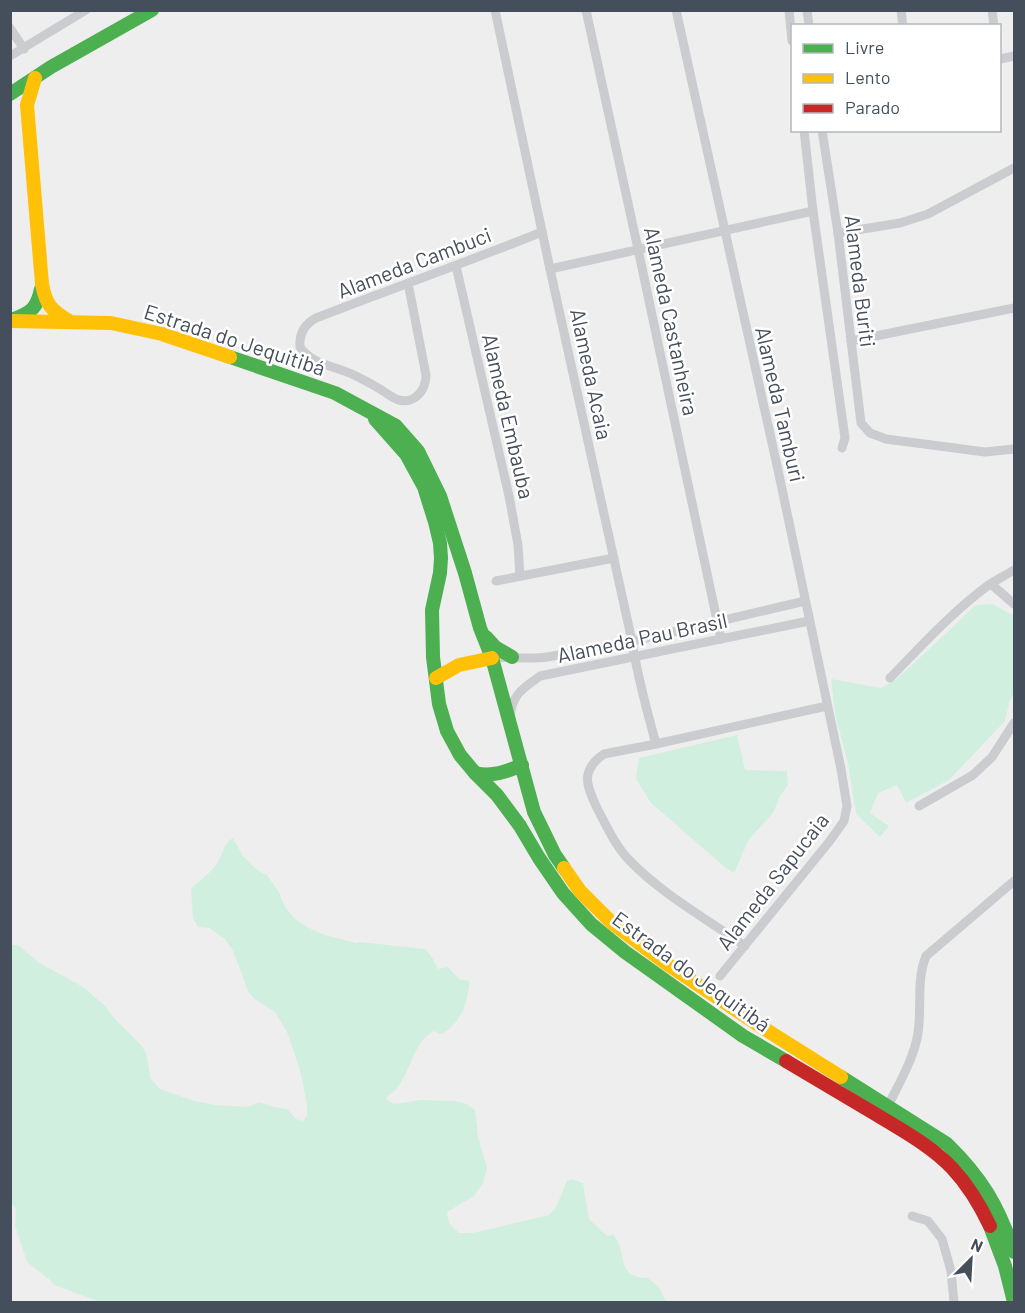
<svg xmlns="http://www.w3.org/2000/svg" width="1025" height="1313" font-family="Barlow,sans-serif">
	<rect width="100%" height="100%" fill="#efeeee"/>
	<g fill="#d1efdf">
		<path d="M993,604l21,12v78l-4,5 -5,22 -56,59 -43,23 -9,-18 -19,8 -8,20 19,13 -9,11 -24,-23 -8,-51 -13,-49 -4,-35 50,9 15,-8 80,-75z"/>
		<path d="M737,735l8,35 42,1 1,14 -8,11 -7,17 -24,26 -15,34 -8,-5 -75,-65 -15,-24 3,-21z"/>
		<path d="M233,838l10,18 14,14 10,5 12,17 6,15 10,12 12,8 18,8 31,8 4,-1 65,7 7,8 6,12 10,-2 11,12 11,2c-3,18 -4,31 -18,45 -4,4 -6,6 -12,8l-6,-3c-25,13 -23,52 -47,66v3l7,4 27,-4 34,1 12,3 8,6 3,27 9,31 -4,15 -9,13 -27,16 2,11 10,10h14l76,-18 7,-8 11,-26 5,-2 11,4 6,36 17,16 3,1 4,-2c16,18 1,44 35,44l12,11 6,13h-566l-46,-17 -4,-5 -23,-18 -12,-36 1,-16 -6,-9 1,-256h7l20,17 45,25 22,19 10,13 27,27 5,10 3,22 10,11 35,12 20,4 33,2 11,-5 15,5 13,2 9,10 7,2 4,-6v-10l-7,-35 -13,-38 -12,-20 -19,-12 -7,-7 -17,-44 -7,-10 -16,-11 -11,-1 -5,-9 -2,-29c8,-8 18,-15 25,-24 7,-9 6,-21 17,-27z"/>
	</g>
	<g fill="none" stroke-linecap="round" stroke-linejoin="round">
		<g stroke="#cacccf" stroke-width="9">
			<path d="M495,10l55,259 82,372c5,35 15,69 24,103"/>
			<path d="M586,10l52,239 83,390"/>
			<path d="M676,10l102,460 63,299 6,37 -3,15 -15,21 -109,134"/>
			<path d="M789,10l3,31"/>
			<path d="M807,10l2,16"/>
			<path d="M901,10l2,16"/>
			<path d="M992,10l2,16"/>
			<path d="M10,28l14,21"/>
			<path d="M10,56l76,-46"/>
			<path d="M1000,59l14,-3"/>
			<path d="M804,130l9,81 32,227 -3,10"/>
			<path d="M822,130l16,103 23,190 9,10 16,6 99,13 29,-3"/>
			<path d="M838,233l62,-10 28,-9 86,-46"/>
			<path d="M456,266l53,230 9,49 2,31"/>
			<path d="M550,269l263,-58"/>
			<path d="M408,283l18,92c0,14 -10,29 -27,25 -5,-1 -11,-6 -16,-9 -9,-6 -19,-11 -29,-16 -18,-9 -42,-10 -54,-28 -1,-13 5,-23 16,-29 75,-29 151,-56 226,-86"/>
			<path d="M851,341l163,-33"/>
			<path d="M496,581l118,-23"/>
			<path d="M991,584l23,20"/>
			<path d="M492,658c18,-2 37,2 55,-1 87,-14 172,-36 258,-56"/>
			<path d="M890,678c32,-33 63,-67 100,-94 8,-5 16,-9 24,-14"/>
			<path d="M510,716c3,-23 13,-27 30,-40l269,-55"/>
			<path d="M919,806l54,-31 19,-18 22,-34"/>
			<path d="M745,946c-38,-27 -83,-52 -115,-85 -14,-14 -23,-34 -32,-51 -11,-23 -19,-39 6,-56l52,-10 171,-38"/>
			<path d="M888,1106c11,-23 26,-47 30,-73 4,-26 -2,-52 8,-77l88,-75"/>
			<path d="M912,1216l16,5 14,18 9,32 3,31"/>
		</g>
		<g stroke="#4caf50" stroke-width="14">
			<path d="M10,94l41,-27 101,-57"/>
			<path d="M14,319c18,-7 23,-11 27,-30"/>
			<path d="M230,357l105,36 61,33 22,25 22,45 25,77 15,55 12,30 42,154 21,43 9,13"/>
			<path d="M375,419l31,35 18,33 11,35 5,21 1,15 -1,15 -8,37 1,47 6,47 8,27 13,24 15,18 22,22 23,31 19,32 24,35 28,31 34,28 118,84 43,25"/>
			<path d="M486,637l9,10 17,10"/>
			<path d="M475,773c17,4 31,-1 47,-8"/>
			<path d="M841,1077l106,67c35,34 51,62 67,108"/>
			<path d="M990,1226l15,40 9,36"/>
		</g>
		<g stroke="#ffc107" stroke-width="14">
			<path d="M35,78l-8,27 15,179c4,21 9,26 27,37"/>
			<path d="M10,321l101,2 51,11 68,23"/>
			<path d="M436,678l23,-13 33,-7"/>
			<path d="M564,868l16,23 32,32 52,39 93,62 84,53"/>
		</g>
		<path stroke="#c62828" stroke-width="14" d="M786,1061c30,18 61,36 91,54 26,16 54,31 75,53 16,17 28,37 38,58"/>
	</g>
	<g text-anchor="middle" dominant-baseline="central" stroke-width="5" stroke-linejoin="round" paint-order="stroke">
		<g font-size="21" fill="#454f5b" stroke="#fff">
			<text transform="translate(414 262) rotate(-21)">Alameda Cambuci</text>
			<text transform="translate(861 281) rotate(83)">Alameda Buriti</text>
			<text transform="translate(672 321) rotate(78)">Alameda Castanheira</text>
			<text transform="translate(235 339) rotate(18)">Estrada do Jequitibá</text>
			<text transform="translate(592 374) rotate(78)">Alameda Acaia</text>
			<text transform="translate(781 404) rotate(77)">Alameda Tamburi</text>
			<text transform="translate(509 416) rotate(77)">Alameda Embauba</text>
			<text transform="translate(642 637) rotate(-12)">Alameda Pau Brasil</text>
			<text transform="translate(772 881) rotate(-52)">Alameda Sapucaia</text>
			<text transform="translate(692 971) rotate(36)">Estrada do Jequitibá</text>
		</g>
	</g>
	<rect width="1025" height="1313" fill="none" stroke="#454f5b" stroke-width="24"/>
	<rect x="791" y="24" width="210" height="108" fill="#ffffff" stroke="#b5b9bd" stroke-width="1.5"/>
	<rect x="803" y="44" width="30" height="9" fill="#4caf50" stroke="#b5b9bd" stroke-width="1.5"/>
	<text x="845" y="54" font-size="18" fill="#454f5b">Livre</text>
	<rect x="803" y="74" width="30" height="9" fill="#ffc107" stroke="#b5b9bd" stroke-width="1.5"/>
	<text x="845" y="84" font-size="18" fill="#454f5b">Lento</text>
	<rect x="803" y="104" width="30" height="9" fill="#c62828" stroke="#b5b9bd" stroke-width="1.5"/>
	<text x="845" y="114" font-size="18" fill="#454f5b">Parado</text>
	<g transform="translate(971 1259) rotate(24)" stroke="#ffffff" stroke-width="4.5" paint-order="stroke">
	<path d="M0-4.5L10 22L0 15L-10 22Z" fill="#454f5b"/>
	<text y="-9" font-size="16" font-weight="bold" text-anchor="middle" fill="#454f5b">N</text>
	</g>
</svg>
